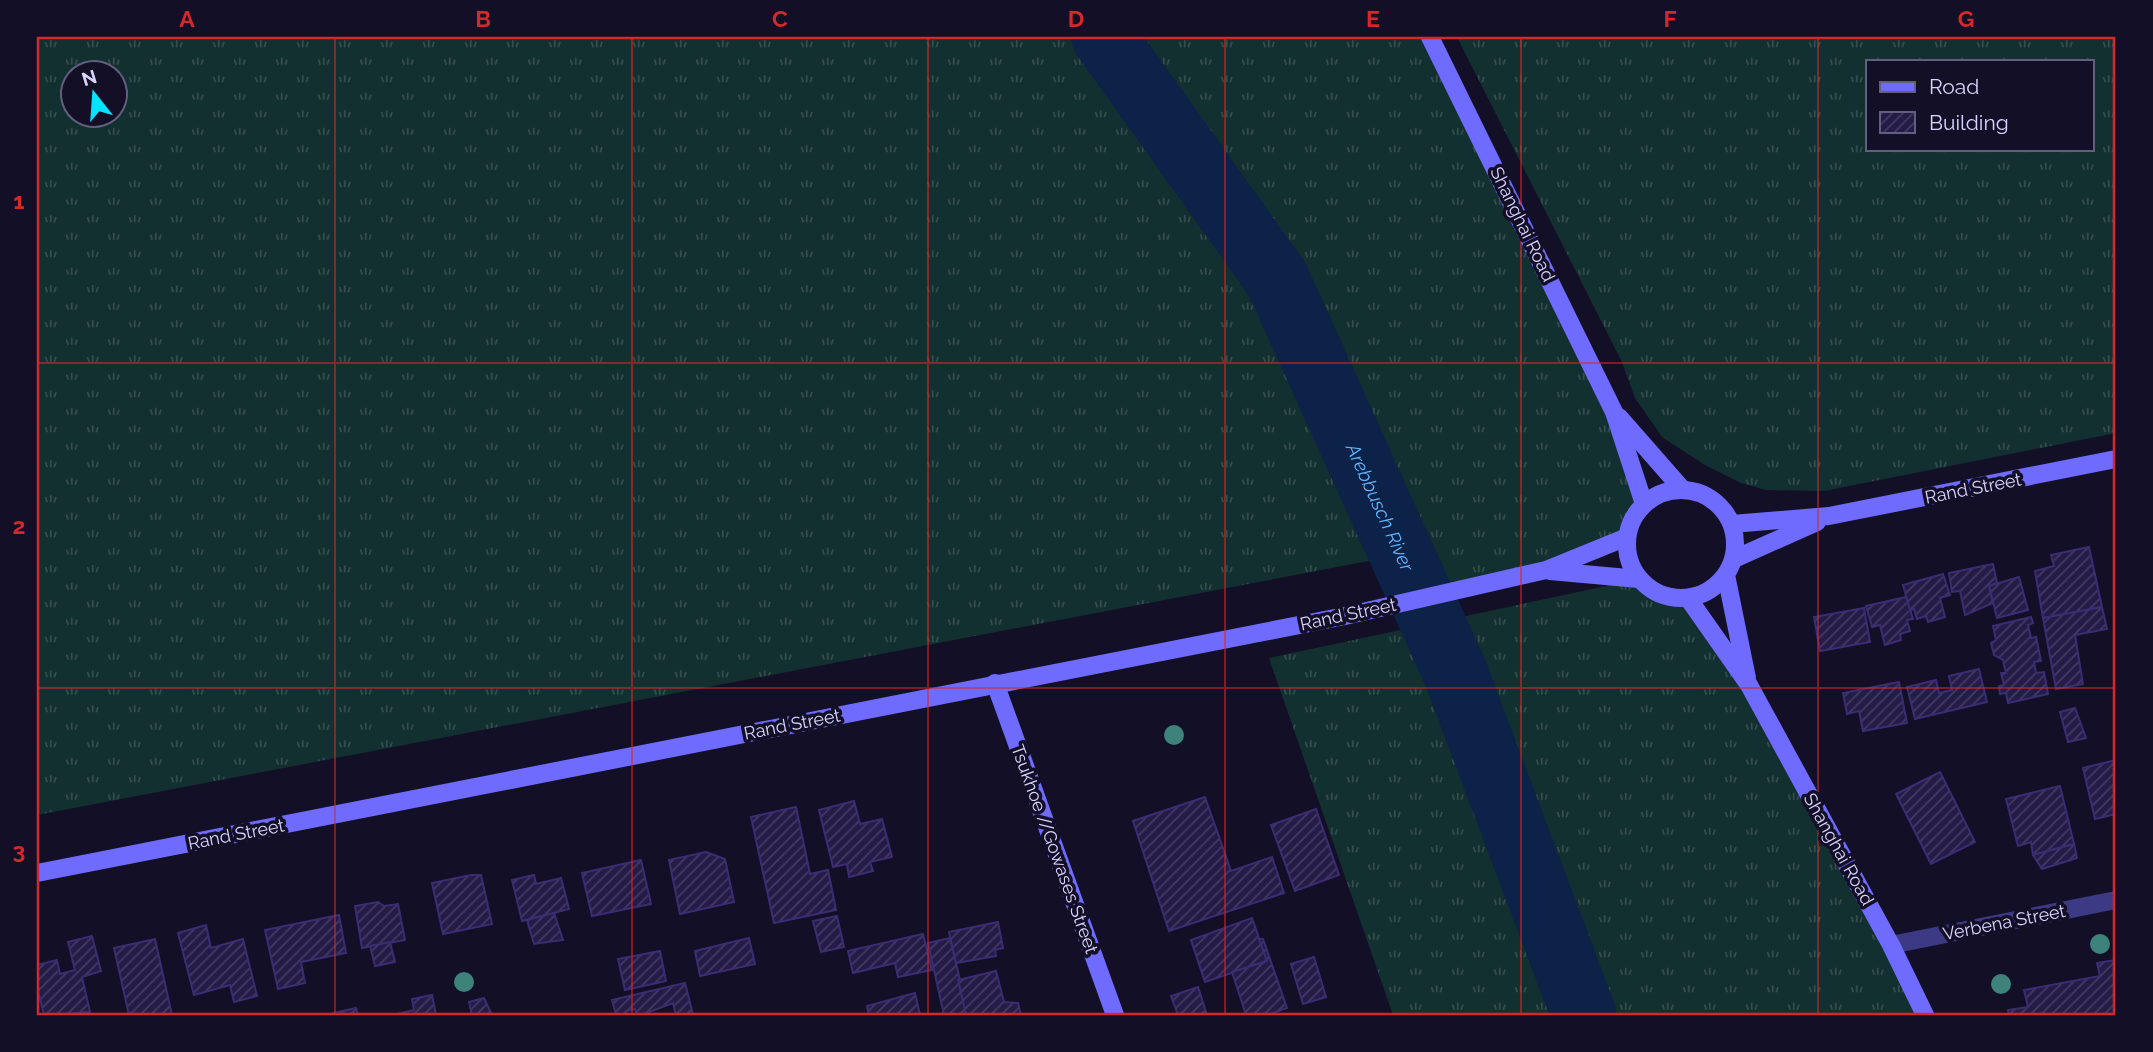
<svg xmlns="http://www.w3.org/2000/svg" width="2153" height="1052" font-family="Raleway,sans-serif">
	<defs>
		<pattern id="grass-tufts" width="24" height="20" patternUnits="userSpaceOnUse" patternTransform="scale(1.75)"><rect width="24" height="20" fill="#12302f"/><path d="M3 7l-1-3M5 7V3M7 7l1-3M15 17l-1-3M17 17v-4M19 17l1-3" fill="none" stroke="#344d4e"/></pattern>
		<pattern id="building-hatch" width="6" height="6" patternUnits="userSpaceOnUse" patternTransform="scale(1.75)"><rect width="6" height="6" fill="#241b47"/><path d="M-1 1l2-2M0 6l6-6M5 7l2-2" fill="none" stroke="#433b63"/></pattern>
	</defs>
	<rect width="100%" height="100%" fill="#130f26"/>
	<g fill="url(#grass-tufts)" fill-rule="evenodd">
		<path d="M37,37h1063l77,108 98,147 116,260 -12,7 -1342,256zM74,74h42v42h-42z"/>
		<path d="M1104,37h321l189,375 30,92 -17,33 -81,33 -126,25 -143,-316z"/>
		<path d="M1457,37h659v396l-292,58 -58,-1 -25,-7 -36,-18 -43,-28 -27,-39 -13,-36zM1868,61h224v88h-224z"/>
		<path d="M1639,579l22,16 27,3 61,87 176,330h-532l-124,-357z"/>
	</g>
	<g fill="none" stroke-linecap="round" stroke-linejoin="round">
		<path stroke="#0c2248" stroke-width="65" id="s1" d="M1104,37l173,242 178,393 129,343"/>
	</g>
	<g fill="url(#building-hatch)" stroke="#3b2d73" stroke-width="2">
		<path d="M2089,547l13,60 -59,11 -8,-47 19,-5 -3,-11z"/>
		<path d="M1993,564l4,19 -8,3 4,17 -28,12 -5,-24 -8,1 -3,-19z"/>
		<path d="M1943,574l7,21 -10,3 5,19 -17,5 -2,-6 -9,3 -3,-10 -4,1 -7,-25z"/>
		<path d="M2019,577l9,33 -31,8 -8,-32z"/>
		<path d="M1906,597l7,22 -6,1 3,11 -10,3 1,6 -16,5 -5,-20 -8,2 -6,-21z"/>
		<path d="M2102,607l5,22 -32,6 8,49 -27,5 -13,-71z"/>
		<path d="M1864,608l6,34 -50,9 -6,-34z"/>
		<path d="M2031,617l2,6 -5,2 3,13 5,-1 5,24 -7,1 2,11 8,-1 4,22 -40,9 -2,-10 -6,1 -1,-8 5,-1 -3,-12h5l-3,-13 -9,-5 -3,-12 5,-3 -3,-14z"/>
		<path d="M1979,669l8,33 -72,17 -8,-32 29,-7 3,13 13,-3 -3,-14z"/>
		<path d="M1899,682l8,41 -44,8 -4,-20 -12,3 -4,-21z"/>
		<path d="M2075,708l11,30 -18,4 -8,-30z"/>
		<path d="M2116,760v54l-21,5 -12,-51z"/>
		<path d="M1940,772l35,70 -44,22 -35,-70z"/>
		<path d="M2060,786l14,58 -41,11 -2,-13 -13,4 -12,-47z"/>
		<path d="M1205,797l26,74 41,-14 12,36 -115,38 -36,-110z"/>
		<path d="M854,801l6,23 22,-5 10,38 -22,5 3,9 -24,6 -2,-13 -14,3 -14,-57z"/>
		<path d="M796,807l14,67 18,-4 8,40 -62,13 -23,-106z"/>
		<path d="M1316,809l23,66 -44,16 -24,-66z"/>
		<path d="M2074,844l3,14 -35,11 -9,-14z"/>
		<path d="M706,852l19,7 9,43 -54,12 -11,-54z"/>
		<path d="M641,860l10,44 -59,12 -10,-43z"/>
		<path d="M471,875h10l11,49 -49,10 -11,-51z"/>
		<path d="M534,875l2,9 25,-6 8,31 -47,12 -10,-41z"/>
		<path d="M378,902l6,4 14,-2 7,36 -43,8 -7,-42z"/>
		<path d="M554,913l9,27 -29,4 -7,-24z"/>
		<path d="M339,915l7,38 -45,9 4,21 -27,6 -13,-59z"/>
		<path d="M837,916l7,31 -23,5 -8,-31z"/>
		<path d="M1252,918l15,43 -62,21 -14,-42z"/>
		<path d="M998,922l5,26 -8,2 1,6 -40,7 -7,-31z"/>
		<path d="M206,925l5,23 32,-9 14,57 -23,6 -4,-17 -36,10 -16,-62z"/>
		<path d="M923,934l9,36 -34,7 -3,-14 -42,10 -5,-22z"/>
		<path d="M92,936l9,35 -19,6 8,35 -46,3 -7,-28v-22l20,-5 3,14 15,-4 -7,-28z"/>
		<path d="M749,938l6,26 -55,12 -5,-25z"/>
		<path d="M950,938l9,38 8,39h-23l-16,-72z"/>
		<path d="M155,939l17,76h-43l-15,-67z"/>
		<path d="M1259,939h4l24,69 -20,7h-21l-14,-43 35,-11z"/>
		<path d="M390,942l5,20 -20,4 -5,-20z"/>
		<path d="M660,951l6,30 -41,9 -7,-31z"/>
		<path d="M1314,957l12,40 -23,7 -12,-40z"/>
		<path d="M2116,960v55h-107l-1,-5 20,-3 -4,-17 76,-14 -3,-13z"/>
		<path d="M996,971l8,31 14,1 3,12h-55l-8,-35z"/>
		<path d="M685,983l8,32h-17l-3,-12 -32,12h-4l-2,-6 -9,2 2,4h-12l-4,-15z"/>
		<path d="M1198,987l9,28h-29l-7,-19z"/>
		<path d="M915,993l5,22h-51l-2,-9z"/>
		<path d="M432,995l4,20h-43l21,-5 -2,-11z"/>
		<path d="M484,998l8,17h-20l-3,-13z"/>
		<path d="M356,1008l2,7h-33z"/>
	</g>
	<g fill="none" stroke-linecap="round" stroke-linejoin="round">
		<path stroke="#3d3a85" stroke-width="18" d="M1891,945l225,-45"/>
		<g stroke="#6f6bff" stroke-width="18">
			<path d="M1430,37l184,375 30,92"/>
			<path d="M1619,417l64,73"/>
			<circle cx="1681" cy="544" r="54"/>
			<path d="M1732,524l97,-8 287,-57"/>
			<path d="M1734,559l83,-37"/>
			<path d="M1550,571l89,8"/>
			<path d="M1726,575l21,103"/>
			<path d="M1688,598l61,87 142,260 34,70"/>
			<path d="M995,683l120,332"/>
			<path d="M37,873l1308,-257 201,-46 81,-33"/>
		</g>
	</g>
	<g fill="#3d827b">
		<circle cx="1174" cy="735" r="10"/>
		<circle cx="2100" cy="944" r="10"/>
		<circle cx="464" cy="982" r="10"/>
		<circle cx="2001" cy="984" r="10"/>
	</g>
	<path fill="none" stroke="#d62828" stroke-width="2" stroke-opacity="0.55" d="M335,37v978M632,37v978M928,37v978M1225,37v978M1521,37v978M1818,37v978M37,363h2079M37,688h2079"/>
	<g text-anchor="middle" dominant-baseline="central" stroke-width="7" stroke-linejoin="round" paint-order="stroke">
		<g font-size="18" fill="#d9d4ff" stroke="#130f26">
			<text transform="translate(1523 224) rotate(64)">Shanghai Road</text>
			<text transform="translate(1973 488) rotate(-11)">Rand Street</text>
			<text transform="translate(1348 614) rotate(-12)">Rand Street</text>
			<text transform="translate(792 724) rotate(-11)">Rand Street</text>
			<text transform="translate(236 834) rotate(-11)">Rand Street</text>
			<text transform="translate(1055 849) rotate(70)">Tsukhoe //Gowases Street</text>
			<text transform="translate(1839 849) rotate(61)">Shanghai Road</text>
			<text transform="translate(2004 922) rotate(-11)">Verbena Street</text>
		</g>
		<g font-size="19" font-style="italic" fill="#62b6ff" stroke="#130f26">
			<text stroke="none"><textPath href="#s1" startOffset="548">Arebbusch River</textPath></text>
		</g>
	</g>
	<rect width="2153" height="1052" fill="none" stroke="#130f26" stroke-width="77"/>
	<rect x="1866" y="60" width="228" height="91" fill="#130f26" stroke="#625e7d" stroke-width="2"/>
	<rect x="1880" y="82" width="35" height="10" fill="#6f6bff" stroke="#625e7d" stroke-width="2"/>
	<text x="1929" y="94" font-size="21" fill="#d9d4ff">Road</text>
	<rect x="1880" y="112" width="35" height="21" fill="url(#building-hatch)" stroke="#625e7d" stroke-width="2"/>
	<text x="1929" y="130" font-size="21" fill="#d9d4ff">Building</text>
	<g transform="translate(94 94) rotate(343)"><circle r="33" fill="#130f26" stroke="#625e7d" stroke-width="2"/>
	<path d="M0-5L12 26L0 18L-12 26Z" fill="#00e5ff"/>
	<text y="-10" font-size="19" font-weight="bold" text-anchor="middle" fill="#d9d4ff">N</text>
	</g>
	<rect x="38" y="38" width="2076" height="976" fill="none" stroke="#d62828" stroke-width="2.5"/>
	<g font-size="23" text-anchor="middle" font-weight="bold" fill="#d62828">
		<text x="187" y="27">A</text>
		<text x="483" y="27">B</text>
		<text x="780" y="27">C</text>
		<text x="1076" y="27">D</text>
		<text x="1373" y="27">E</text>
		<text x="1670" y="27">F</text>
		<text x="1966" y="27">G</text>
		<text x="19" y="209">1</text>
		<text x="19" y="534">2</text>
		<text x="19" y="859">3</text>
	</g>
</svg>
